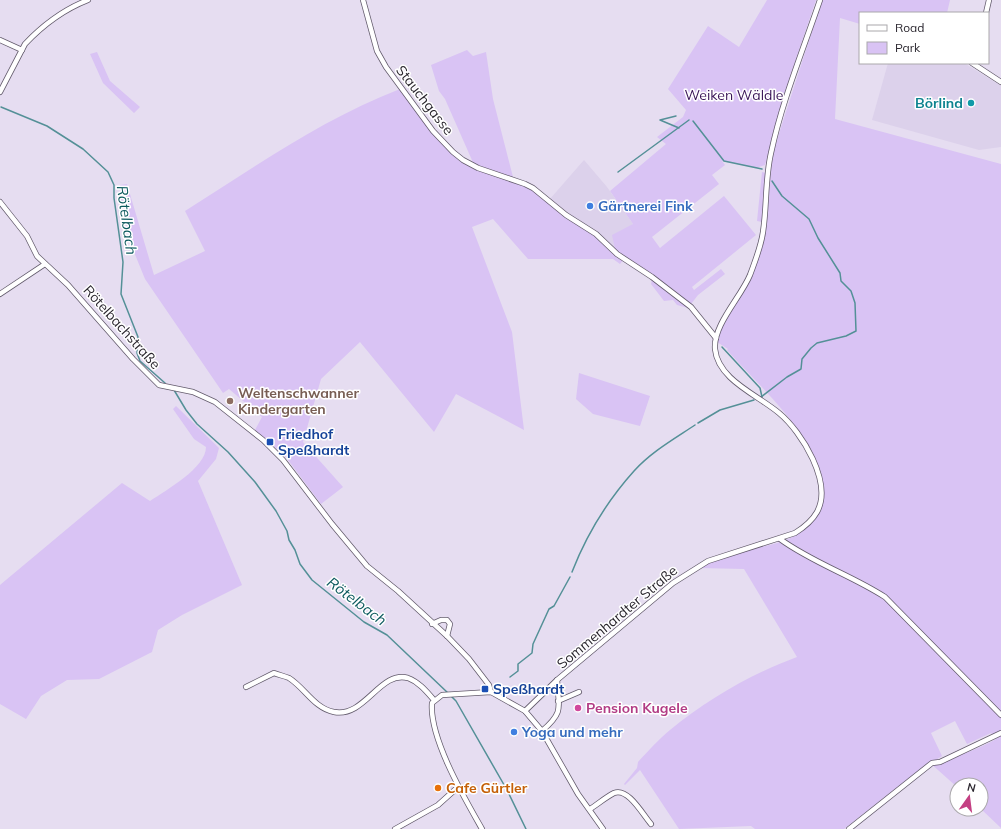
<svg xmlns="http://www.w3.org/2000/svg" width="1001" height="829" font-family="Mulish,sans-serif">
	<rect width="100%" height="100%" fill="#e6ddf1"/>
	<g fill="#dcd1eb">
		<path d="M888,63h76l37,23v61l-22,3 -107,-30z"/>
		<path d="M584,160l23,27 26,37 -18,25 -24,-21 -23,-15 -18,-14z"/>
	</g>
	<g fill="#d9c3f4" fill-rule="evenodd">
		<path d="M767,0h49l-27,80 -24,85 -9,3 -34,-7 3,4 -13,10 7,9 -67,53 8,11 64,-52 32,39 -64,52 2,3 27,-21 4,5 -27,21 -10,13 -11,-3 -4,-5 -9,1 -13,-17 2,-9 -27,-18 -6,7 -7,-5h-85l-35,-40 -21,8 40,105 12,98 -68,-36 -22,38 -74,-90 -39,37 -18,63 40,45 -22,17 -36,-48 -30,-26 7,-13 -33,-28 -6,4 -78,-114 -11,-27 -14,-49v-18l7,-1 27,91 51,-24 -20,-40c70,-44 137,-92 215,-122l32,43 43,35 -30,-68 -6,-8 -8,-26 36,-15 6,6 13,-4 7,47 21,82 18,9 33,27 30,18 17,17 3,-3 -3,-14 21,-11 -23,-33 56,-47 -9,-7 26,-20 3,-7 -18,-21 40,-63 31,21z"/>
		<path d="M822,0h128l-3,13h-87v11l-20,-6 -5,101 166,45v664l-20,-19v-24h-24v2l-28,-25 -85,67h-89l-4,-3 -72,3 -39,-59 -15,15 -1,-1 13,-16 1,-6c10,-11 21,-23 32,-32 38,-31 81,-56 127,-73l-53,-88 -46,-1c12,-5 24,-11 37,-15 19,-6 43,-7 61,-18 4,-3 7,-8 11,-11 3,-3 8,-6 11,-10 29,-53 -60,-128 -91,-164l1,-1 -11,-7c11,-36 39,-65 47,-103 6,-31 4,-62 11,-93zM955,721l12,23 24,-11 5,6c-18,11 -39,16 -58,26l-2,-5 6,-4 -11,-23z"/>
		<path d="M97,52l13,29 30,26 -6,6 -31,-30 -13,-29z"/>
		<path d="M762,172l4,1 -4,49 -5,-1z"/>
		<path d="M579,373l71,23 -10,30 -47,-12 -17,-15z"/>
		<path d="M176,406l43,42 -3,11 -18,22 44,104 -60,30 -24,15 -6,22 -53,27 -32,1 -26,16 -15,23 -26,-15v-119l122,-102 28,18c16,-11 56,-33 56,-54l-12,-8 -21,-30z"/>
	</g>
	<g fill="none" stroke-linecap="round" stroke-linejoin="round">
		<g stroke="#549097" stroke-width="1.5">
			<path d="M1,107l46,19 36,23 25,23 6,13v13l9,64 -2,32 17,43 -1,16 3,8 25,22"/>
			<path d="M676,116l-16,4 19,8"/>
			<path d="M693,121l31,40 38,8"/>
			<path d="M618,172l71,-52"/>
			<path d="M722,347l38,41 2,9"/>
			<path d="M174,390l12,20 11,14 31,28 27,30 21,29 11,20 2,9 6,10 5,14 12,16 52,42 23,13 61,58"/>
			<path d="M761,397l26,-20 14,-8 1,-10 9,-11 6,-5 29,-7 10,-5 -1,-28 -4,-12 -10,-10 -1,-8 -22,-35 -9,-19 -27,-23 -10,-15"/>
			<path d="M698,423l22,-13 34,-10"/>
			<path d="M572,572c14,-36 36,-72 62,-101 17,-19 40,-32 61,-46"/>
			<path d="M510,677l8,-6v-7l14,-11 1,-9 16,-35 5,-3 16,-29"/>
			<path d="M451,696l5,5 51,89 19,39"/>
		</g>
		<defs>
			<g id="minor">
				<path d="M363,0l14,51 9,16 47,64 20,21 10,8 15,8 47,16 8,4 33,27 30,19 21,20 35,23 39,30 25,31"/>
				<path d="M986,13l3,-13"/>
				<path d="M0,40l22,10"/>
				<path d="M972,63l29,19"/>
				<path d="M0,92l25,-48c17,-18 40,-35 63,-44"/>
				<path d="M0,202l27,34 10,20 31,29 65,74 26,26 34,7 22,10 48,38 20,20 49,64 35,42 31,25 49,45 22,23 20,26 2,7"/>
				<path d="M0,294l45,-30"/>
				<path d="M780,539c33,24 71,36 105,58l116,118"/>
				<path d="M432,624l9,-4h6l3,4 -3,12"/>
				<path d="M246,687l28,-14c5,2 10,3 15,5 16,10 25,30 45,34 31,6 46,-42 74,-34 11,4 19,14 26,22"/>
				<path d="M558,701l21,-9"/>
				<path d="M525,711l32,-31 116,-97 35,-22 87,-28c8,-5 17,-12 22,-21 16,-29 -15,-80 -38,-99 -21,-18 -61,-33 -64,-64 -2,-24 26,-52 35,-74 5,-14 11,-28 13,-43 4,-26 2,-53 8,-79 11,-52 32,-103 49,-153"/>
				<path d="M542,731c22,-19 17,-23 15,-51"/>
				<path d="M590,809c8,-5 16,-12 24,-16 14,-6 29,22 37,31"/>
				<path d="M395,829l43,-24 20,-18"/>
				<path d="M482,829c-17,-30 -53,-91 -50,-126l10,-8 49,-3 34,19 17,20 36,63 25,35"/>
				<path d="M849,829l83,-66 8,-1 61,-29"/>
			</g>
		</defs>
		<use href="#minor" stroke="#635b6c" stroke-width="6"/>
		<use href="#minor" stroke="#fff" stroke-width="4.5"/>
	</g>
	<circle fill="#0f9aa8" stroke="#fff" stroke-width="1.5" cx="971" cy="103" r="4"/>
	<g fill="#3f7fe0" stroke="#fff" stroke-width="1.5">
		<circle cx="590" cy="206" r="4"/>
		<circle cx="514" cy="732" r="4"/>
	</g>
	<circle fill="#8d6e63" stroke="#fff" stroke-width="1.5" cx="230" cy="401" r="4"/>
	<g fill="#1a4fb4" stroke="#fff" stroke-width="1.5">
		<rect x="266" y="438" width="8" height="8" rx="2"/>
		<rect x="481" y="685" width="8" height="8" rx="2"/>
	</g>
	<circle fill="#d1479c" stroke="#fff" stroke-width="1.5" cx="578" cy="708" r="4"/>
	<circle fill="#e8710a" stroke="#fff" stroke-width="1.5" cx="438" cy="788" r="4"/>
	<g text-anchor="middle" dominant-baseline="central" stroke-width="3" stroke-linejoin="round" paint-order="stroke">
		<g font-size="14" fill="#391457" stroke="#fff">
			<text x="734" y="95">Weiken Wäldle</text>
		</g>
		<g font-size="14" fill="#2a262e" stroke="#fff">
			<text transform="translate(425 100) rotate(52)">Stauchgasse</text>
			<text transform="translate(122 327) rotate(48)">Rötelbachstraße</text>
			<text transform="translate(617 617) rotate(-40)">Sommenhardter Straße</text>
		</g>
		<g font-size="14" font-weight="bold" fill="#0d838f" stroke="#fff" text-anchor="end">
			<text x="963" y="103">Börlind</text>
		</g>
		<g font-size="14" font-weight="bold" fill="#366cbe" stroke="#fff" text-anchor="start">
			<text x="598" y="206">Gärtnerei Fink</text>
			<text x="522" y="732">Yoga und mehr</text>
		</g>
		<g font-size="14" font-weight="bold" fill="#785e54" stroke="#fff" text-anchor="start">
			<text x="238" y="393">Weltenschwanner<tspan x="238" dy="16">Kindergarten</tspan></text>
		</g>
		<g font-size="14" font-weight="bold" fill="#164399" stroke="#fff" text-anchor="start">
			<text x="278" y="434">Friedhof<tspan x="278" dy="16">Speßhardt</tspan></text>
			<text x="493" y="689">Speßhardt</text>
		</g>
		<g font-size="14" font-weight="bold" fill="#b23c85" stroke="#fff" text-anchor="start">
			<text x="586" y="708">Pension Kugele</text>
		</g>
		<g font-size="14" font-weight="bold" fill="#c56008" stroke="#fff" text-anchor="start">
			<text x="446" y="788">Cafe Gürtler</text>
		</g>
		<g font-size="15" font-style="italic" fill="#0d5a5f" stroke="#fff">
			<text transform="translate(127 220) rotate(82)">Rötelbach</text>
			<text transform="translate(357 601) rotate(37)">Rötelbach</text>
		</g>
	</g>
	<rect x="859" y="12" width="130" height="52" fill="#ffffff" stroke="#aaa8ab"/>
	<rect x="867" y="25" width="20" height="6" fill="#ffffff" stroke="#aaa8ab"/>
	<text x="895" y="32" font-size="12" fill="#2a262e">Road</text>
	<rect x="867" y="42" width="20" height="12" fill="#d9c3f4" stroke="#aaa8ab"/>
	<text x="895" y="52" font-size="12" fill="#2a262e">Park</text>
	<g transform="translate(969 797) rotate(14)"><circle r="19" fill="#ffffff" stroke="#aaa8ab"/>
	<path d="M0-3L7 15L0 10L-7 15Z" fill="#c44083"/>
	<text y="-6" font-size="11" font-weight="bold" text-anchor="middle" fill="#2a262e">N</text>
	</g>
</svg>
